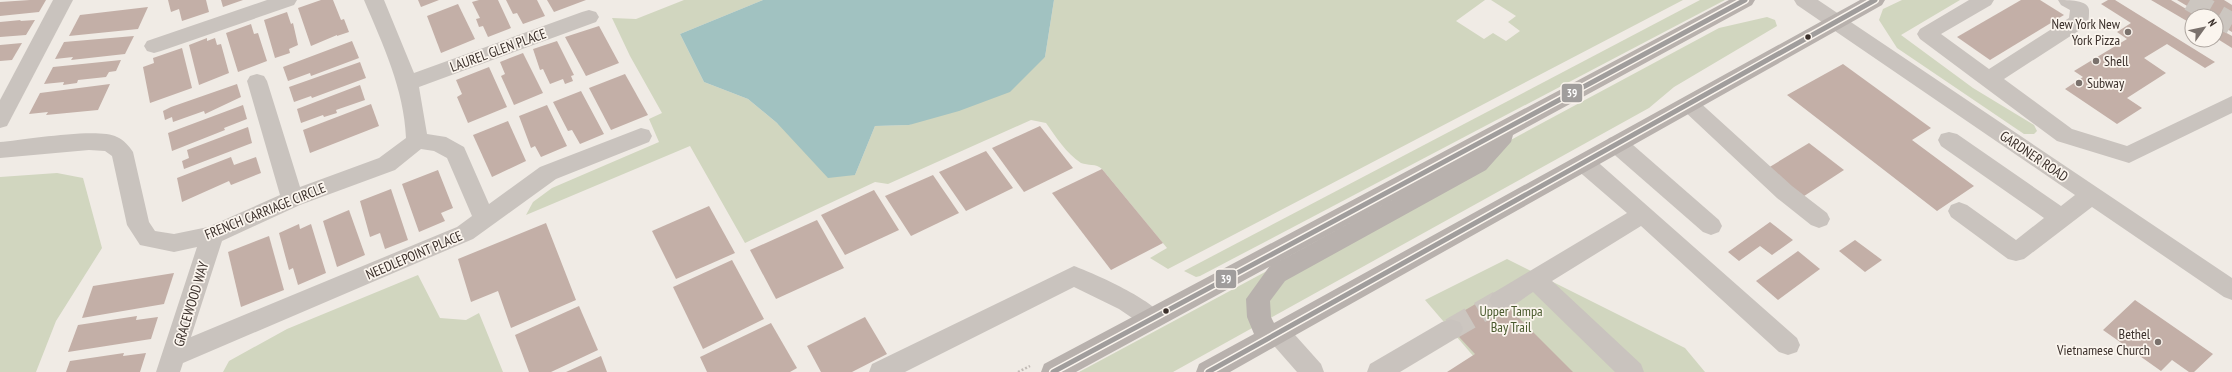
<svg xmlns="http://www.w3.org/2000/svg" width="2232" height="372" font-family="'PT Sans Narrow',sans-serif">
	<rect width="100%" height="100%" fill="#f0ebe5"/>
	<g fill="#d1d6bf">
		<path d="M684,0h79l-83,34 24,48 44,17 29,24 78,52 20,-49 34,-1 136,-68 9,-57h431l-29,21 28,18 9,-6 13,8 14,-10 -12,-9 8,-6 -25,-16h192l-515,269 -18,-11 17,-10 -65,-79c-6,-6 -14,-3 -21,-6 -15,-10 -25,-26 -35,-40l-15,-3 -143,64 -13,-2 -130,61 -55,-97 -164,69 7,-13 19,-14 107,-46 -10,-23 13,-6 -32,-57 -18,-38 24,1z"/>
		<path d="M1700,0h25l-525,276 -4,1 -12,-6z"/>
		<path d="M1902,0h58l-59,35 72,53 61,37 3,6 -3,3h-10l-127,-86 -18,-28 4,-11z"/>
		<path d="M1767,17l8,3 2,6 -103,61 -25,21 -476,264h-94l640,-344z"/>
		<path d="M57,173l26,5 19,70 -46,73 -20,51h-36v-195z"/>
		<path d="M1507,259l178,89 20,24h-218l-62,-72z"/>
		<path d="M418,275l22,43 26,2 13,-7 24,59h-280l6,-11 58,-32z"/>
	</g>
	<path fill="#a1c2c1" d="M763,0h291l-9,57 -35,35 -51,19 -50,14 -34,1 -20,49 -27,3 -51,-55 -29,-24 -44,-17 -24,-48z"/>
	<g fill="#c3afa7">
		<path d="M30,0h16l-7,12 -39,4v-14z"/>
		<path d="M168,0h38l3,12 -27,9 -3,-12 -8,3z"/>
		<path d="M221,0h22l-20,7z"/>
		<path d="M321,0h12l8,20 3,-1 5,13 -12,4v-1l-26,11 -13,-38z"/>
		<path d="M418,0h21l-18,7z"/>
		<path d="M479,0h19l13,28 -23,9 -5,-11 -4,1 -3,-8 4,-1 -8,-16z"/>
		<path d="M506,0h31l8,16 -22,8 -6,-11 -4,1z"/>
		<path d="M547,0h39l-32,12z"/>
		<path d="M2021,0h19l24,15 -74,45 -33,-23z"/>
		<path d="M2108,0h7l100,62 -10,6 -38,-24 -23,14 22,15 -39,25 15,10 -25,16 -52,-35 18,-12 -9,-6 53,-32 -10,-7 14,-9 -30,-19z"/>
		<path d="M2151,0h20l27,16h-6v8z"/>
		<path d="M2177,0h47l8,5v27l-16,-9v-7h-12z"/>
		<path d="M458,4l17,35 -34,14 -14,-37z"/>
		<path d="M148,7l-10,22 -69,7 11,-21z"/>
		<path d="M287,12l4,12 2,-1 5,22 -9,4 1,4 -15,5 -11,-38z"/>
		<path d="M21,20l-1,1 15,-1 -9,15 -26,2v-15z"/>
		<path d="M251,24l3,10 4,-1 9,28 -29,11 -12,-39z"/>
		<path d="M599,26l20,37 -33,13 -21,-39z"/>
		<path d="M2216,27l16,9v12l-16,-10z"/>
		<path d="M134,36l-9,18 -54,6 2,-3 -18,2 9,-17z"/>
		<path d="M207,38v3l8,-3 2,7 4,-1 8,29 -30,12 -10,-40z"/>
		<path d="M352,41l7,17 -48,18 -1,-3 -22,8 -5,-14z"/>
		<path d="M557,41l17,34 -3,1 2,5 -8,3 -2,-5 -13,5 -7,-15 -3,1 -7,-21z"/>
		<path d="M22,43l-10,17 -12,1v-16z"/>
		<path d="M182,48l10,40 -42,15 -7,-36 11,-4 -1,-5z"/>
		<path d="M523,53l20,40 -29,12 -13,-29 4,-2 -5,-12z"/>
		<path d="M121,60l-5,11 -7,1 -3,5 -28,3 -1,3 -14,2 1,-3 -20,2 9,-17z"/>
		<path d="M360,62l6,16 -54,20 -1,-2 -17,6 -5,-15z"/>
		<path d="M1843,64l88,64 -19,12 62,46 -37,25 -150,-116z"/>
		<path d="M489,67l18,40 -39,16 -11,-26 5,-3 -6,-14z"/>
		<path d="M625,74l23,41 -37,15 -22,-42z"/>
		<path d="M110,84l-12,26 -52,5 2,-3 -19,2 11,-21z"/>
		<path d="M237,84l4,13 -36,17 -1,-3 -31,11 -1,-5 -7,3 -2,-9 8,-4z"/>
		<path d="M360,85l5,15 -29,10 1,3 -13,4 -1,-2 -22,8 -4,-14z"/>
		<path d="M581,91l23,43 -24,10 -8,-14 -4,1 -15,-29z"/>
		<path d="M371,104l8,22 -69,27 -7,-23z"/>
		<path d="M243,105l4,14 -23,9 1,2 -53,21 -4,-18z"/>
		<path d="M547,105l20,41 -26,11 -6,-11 -4,2 -12,-32z"/>
		<path d="M508,121l18,40 -34,16 -19,-42z"/>
		<path d="M1040,126l33,42 -49,24 -32,-44z"/>
		<path d="M248,127l4,16 -68,26 -2,-8 7,-3 -2,-8z"/>
		<path d="M1809,143l35,27 -46,30 -35,-29z"/>
		<path d="M986,151l27,37 -47,23 -27,-39z"/>
		<path d="M231,157l3,8 22,-8 5,16 -30,12 -2,-4 -47,21 -5,-24z"/>
		<path d="M1102,169l61,74 -52,27 -59,-77z"/>
		<path d="M438,170l15,38 -12,5 4,8 -26,11 -17,-48z"/>
		<path d="M933,175l26,38 -48,23 -26,-40z"/>
		<path d="M391,189l17,51 -23,9 -5,-16 -10,4 -10,-36z"/>
		<path d="M874,190l25,40 -54,25 -24,-40z"/>
		<path d="M709,206l26,47 -59,26 -24,-48z"/>
		<path d="M349,210l16,45 -28,12 -14,-46z"/>
		<path d="M817,220l27,48 -68,31 -26,-49z"/>
		<path d="M1770,222l23,18 -21,15 -12,-9 -21,15 -11,-9z"/>
		<path d="M546,223l30,77 -65,28 -13,-37 -27,11 -13,-43z"/>
		<path d="M299,224l1,5 11,-5 15,49 -28,12 -5,-17 -4,2 -10,-37z"/>
		<path d="M269,236l15,54 -43,17 -13,-55z"/>
		<path d="M1855,240l27,20 -17,12 -26,-21z"/>
		<path d="M1798,251l22,18 -42,31 -22,-19z"/>
		<path d="M732,260l32,59 -61,30 -30,-62z"/>
		<path d="M174,273l-10,31 -82,14 11,-32z"/>
		<path d="M1494,293l79,79h-126l28,-18 -30,-32z"/>
		<path d="M2135,300l78,54 -19,18h-5l-17,-12 -11,11 -58,-41z"/>
		<path d="M579,306l19,44 -47,22h-22l-14,-37z"/>
		<path d="M137,316l-1,4 22,-3 -7,22 -83,13 10,-27z"/>
		<path d="M865,317l22,37 -35,18h-31l-14,-26z"/>
		<path d="M771,323l26,45 -7,4h-83l-7,-15z"/>
		<path d="M124,353l-1,3 23,-3 -6,19h-74l4,-11z"/>
		<path d="M601,356l6,16h-41z"/>
	</g>
	<g fill="none" stroke-linecap="round" stroke-linejoin="round">
		<g stroke="#ccc6c0" stroke-width="22" stroke-dasharray="22 11" stroke-linecap="butt">
			<path d="M2190,0l42,24"/>
			<path d="M1451,329l50,-29"/>
		</g>
		<path stroke="#c2bbb6" stroke-width="2.5" stroke-dasharray="2 2" stroke-linecap="butt" d="M1018,372l12,-6"/>
		<g fill="#c9c3be" fill-rule="evenodd">
			<path d="M53,0h20l-66,126 -7,2v-28z"/>
			<path d="M267,0h30l-3,5 -133,46 -7,2 -7,-2 -3,-5 3,-5z"/>
			<path d="M364,0h20l30,73 168,-61 7,-2 7,2 3,5 -3,5 -177,65 8,47 19,3 18,10 25,57 51,-37 101,-39 8,2 3,6 -3,6 -93,37 -83,60 -290,124 -3,9h-24l41,-125 -23,5 -34,-7 -13,-20 -15,-69 -7,-5 -16,-1 -89,8v-16c25,-2 98,-15 117,-5 7,3 12,9 16,15l16,70 6,9 19,3 34,-7 72,-32 -33,-114 3,-5 7,-2 7,2 3,5 33,106 79,-29 27,-20c-2,-49 -23,-93 -42,-138zM421,149l13,2 13,7 25,58 -15,11 -266,110 31,-96 78,-36 95,-35z"/>
			<path d="M1794,0h24l414,278v22l-8,-3 -132,-90 -68,52 -8,2 -8,-2 -57,-42 -3,-6 3,-6 8,-3 8,3 49,35 28,-22 -103,-72 -3,-6 3,-6 8,-2 8,2 104,72 14,-11 -278,-190z"/>
			<path d="M1969,0h25l-3,5 -50,29 48,35 80,-51 1,-8 -9,-5 -3,-5c10,0 32,0 31,11 0,6 0,10 -3,15l-82,53 68,50 55,17 105,-50v17l-103,50 -72,-22 -137,-102 -3,-5 3,-5z"/>
			<path d="M1689,96l7,3 96,87 35,27 3,6 -3,6 -8,3 -8,-3 -34,-27 -95,-89 -3,-5 3,-5z"/>
			<path d="M1617,136l8,2 94,82 3,6 -3,6 -8,3 -8,-3 -94,-82 -3,-6 3,-6z"/>
			<path d="M1584,155l8,2 205,181 3,7 -3,7 -9,3 -9,-3 -138,-126 -89,55 89,83 3,8h-29l-82,-80c-12,8 -25,20 -40,15l-4,-7 4,-7 134,-80 -51,-44 -3,-6 3,-6z"/>
			<path d="M1074,266c21,8 81,34 90,53l-4,7 -8,3 -8,-3 -25,-17 -45,-22 -169,85h-36l3,-8z"/>
			<path d="M1451,319l9,3 3,7 -3,7 -60,36h-33l3,-8 72,-42z"/>
			<path d="M1278,323l9,3 34,38 3,8h-27l-28,-32 -3,-7 3,-7z"/>
		</g>
		<path fill="#b8b1ad" fill-rule="evenodd" d="M1729,0h26l-3,5 -239,130 -2,7 -25,28 -201,111 -15,20 1,16 3,6 586,-323h25l-3,5 -652,367h-34l3,-8 55,-30 -7,-17 -1,-18 23,-32 202,-110 -395,215h-35l3,-8z"/>
		<defs>
			<g id="bus-1">
				<path d="M1053,372l692,-372"/>
				<path d="M1208,372l667,-372"/>
			</g>
		</defs>
		<use href="#bus-1" stroke="#fbf5ee" stroke-width="8"/>
		<use href="#bus-1" stroke="#a09d9c" stroke-width="5"/>
	</g>
	<g fill="#7a716c" stroke="#fbf5ee" stroke-width="1.5">
		<circle cx="2128" cy="32" r="4"/>
		<circle cx="2096" cy="61" r="4"/>
		<circle cx="2079" cy="83" r="4"/>
		<circle cx="2158" cy="342" r="4"/>
	</g>
	<g fill="#3b302b" stroke="#fbf5ee" stroke-width="1.5">
		<circle cx="1808" cy="37" r="3.5"/>
		<circle cx="1166" cy="311" r="3.5"/>
	</g>
	<g text-anchor="middle" dominant-baseline="central" stroke-width="3.5" stroke-linejoin="round" paint-order="stroke">
		<g font-size="14" fill="#3b302b" stroke="#fbf5ee" text-anchor="end">
			<text x="2120" y="24">New York New<tspan x="2120" dy="16">York Pizza</tspan></text>
			<text x="2104" y="61" text-anchor="start">Shell</text>
			<text x="2087" y="83" text-anchor="start">Subway</text>
			<text x="2150" y="334">Bethel<tspan x="2150" dy="16">Vietnamese Church</tspan></text>
		</g>
		<g font-size="14" fill="#3b302b" stroke="#fbf5ee">
			<text transform="translate(498 50) rotate(-20)">LAUREL GLEN PLACE</text>
			<text transform="translate(2034 156) rotate(34)">GARDNER ROAD</text>
			<text transform="translate(265 211) rotate(-22)">FRENCH CARRIAGE CIRCLE</text>
			<text transform="translate(414 255) rotate(-23)">NEEDLEPOINT PLACE</text>
			<text transform="translate(191 304) rotate(-73)">GRACEWOOD WAY</text>
		</g>
		<g font-size="14" fill="#4a5a2e" stroke="#fbf5ee">
			<text x="1511" y="311">Upper Tampa<tspan x="1511" dy="16">Bay Trail</tspan></text>
		</g>
	</g>
	<g stroke="#fbf5ee" stroke-width="1.5">
		<rect x="1561" y="83" width="22" height="20" rx="4" fill="#a09d9c"/>
		<rect x="1215" y="269" width="22" height="20" rx="4" fill="#a09d9c"/>
	</g>
	<g font-size="11" text-anchor="middle" font-weight="bold" fill="#fff">
		<text x="1572" y="97">39</text>
		<text x="1226" y="283">39</text>
	</g>
	<g transform="translate(2204 28) rotate(57)"><circle r="19" fill="#fbf5ee" stroke="#aea6a0"/>
	<path d="M0-3L7 15L0 10L-7 15Z" fill="#7a716c"/>
	<text y="-6" font-size="11" font-weight="bold" text-anchor="middle" fill="#3b302b">N</text>
	</g>
</svg>
